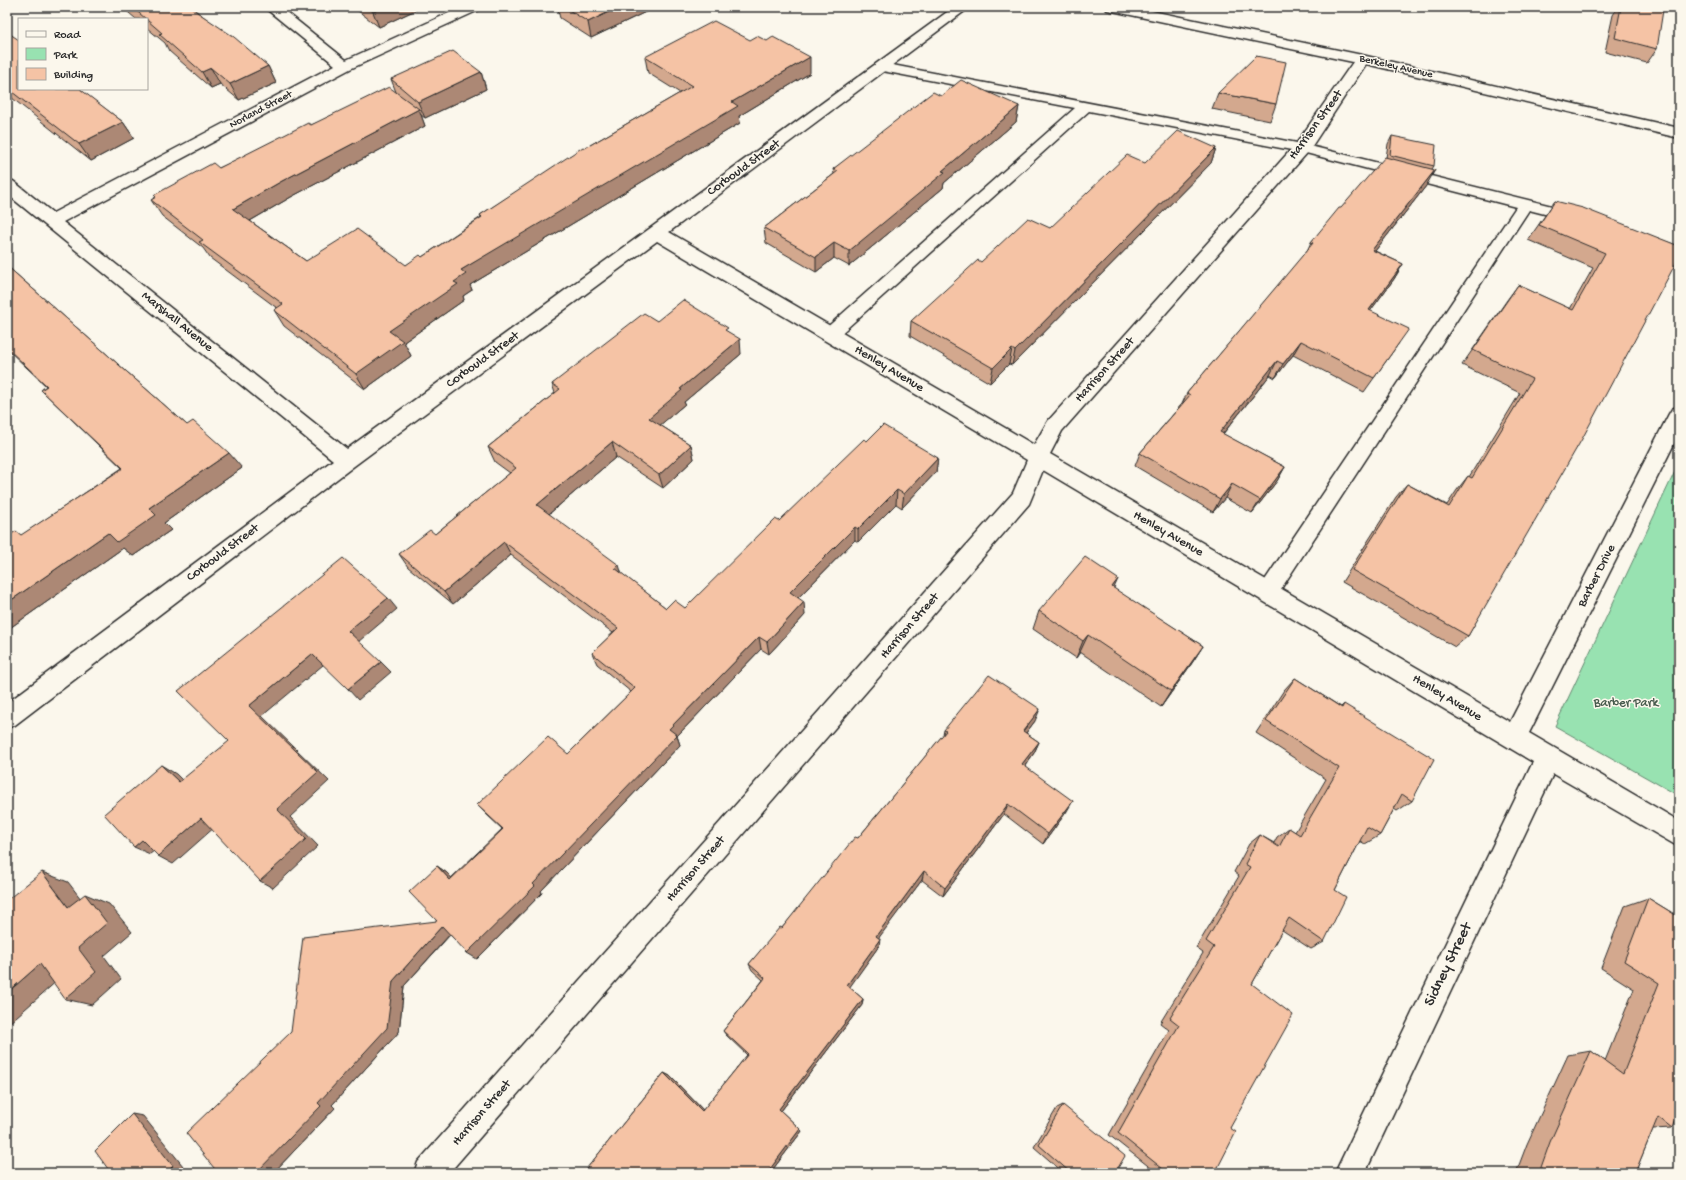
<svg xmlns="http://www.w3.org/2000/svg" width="1686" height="1180" font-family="'Gochi Hand',sans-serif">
	<rect width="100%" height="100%" fill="#fbf7ec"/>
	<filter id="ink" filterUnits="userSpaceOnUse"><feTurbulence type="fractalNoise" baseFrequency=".025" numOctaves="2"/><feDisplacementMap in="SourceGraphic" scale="8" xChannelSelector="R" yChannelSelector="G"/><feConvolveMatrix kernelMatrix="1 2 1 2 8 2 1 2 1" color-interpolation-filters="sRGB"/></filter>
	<g filter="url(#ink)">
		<path fill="#98e2b1" stroke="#62866e" d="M1679,463v333l-124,-70z"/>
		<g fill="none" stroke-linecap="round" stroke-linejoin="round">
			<defs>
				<path id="service" d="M882,63l420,81 270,67 5,2 2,3 -2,3 -5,2 -43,-11 -254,388 -7,2 -7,-2 -3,-6 3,-6 255,-379 -214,-55 -213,-41 -253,227 -6,2 -6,-2 -2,-4 2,-4 251,-222 -198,-38 -2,-3z"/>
				<path id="minor" d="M264,7h16l66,53 116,-53h19l-2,3 -129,59 -287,153 284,227 607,-442h16l-301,225 365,213 14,-24 248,-277 57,-82 -241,-51 -5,-1 -2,-3h28l229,48 317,73v10l-313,-74 -58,88 -246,279 -12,23 460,268 159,-308 3,-5 7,-3v28l-150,299 150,88v26l-126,-73 -188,399h-30l198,-411 -490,-292 -14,34 -580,669h-35l4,-11 595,-669 14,-33 -370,-219 -303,225 -339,259 -8,3v-25l326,-243 -326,-266v-14l6,1 40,32 282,-148z"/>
			</defs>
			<use href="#service" stroke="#2b2b2b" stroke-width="3"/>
			<use href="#minor" stroke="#2b2b2b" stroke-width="3"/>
			<use href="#service" fill="#fbf7ec" fill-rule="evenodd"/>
			<use href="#minor" fill="#fbf7ec" fill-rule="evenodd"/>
		</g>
		<g fill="#d3a88e" stroke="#2b2b2b">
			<path d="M122,7h69l77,59 8,17 -37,17 -19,-16 -9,4 -42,-37 -4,-8 -18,-15v-9h-11z"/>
			<path d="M353,7h69l-43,20z"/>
			<path d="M557,7h99l-65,31 -31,-20z"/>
			<path d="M1618,7h31l8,42 -10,14 -42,-11 8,-37z"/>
			<path d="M7,32l12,57h62l2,3 40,30 11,16 -43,23 -84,-67z"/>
			<path d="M645,57l165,16 -71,43 1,7 -270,162 2,5 -9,6 1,4 -60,42 7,14 -46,33 -81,-63 -10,-16 3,-2 -67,-50 -7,-10 -41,-32 -11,-16 5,-3 -2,-2 65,-27 92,-43 85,-33 -5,-13 90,-7 5,17 -61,29 -4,-3 4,11 -134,71 -41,24 56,40 100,4 16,-8 59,-40 -1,-2 105,-67 95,-55 -32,-20z"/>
			<path d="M1218,93l58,11 -6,17 -58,-12z"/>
			<path d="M941,96l78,10 -3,16 -72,61 -1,5 -94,78 -15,-8 -18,14 -50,-29 -2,-15 70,-54 -1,-5z"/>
			<path d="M1392,136l42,30 -2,3 -6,17 -51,65 28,13 -9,15 -24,32 29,32 -35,49 -71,-37 -18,23 -5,-3 -47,59 62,33 -8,14 -25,32 -27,-15 -12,14 -78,-46 5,-13 42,-49 5,-11 120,-142 4,-9 75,-84 2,-14z"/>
			<path d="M1216,148l-5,15 -199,202 -3,-1 -19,19 -80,-47 1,-15 70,-59 69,-34 95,-65z"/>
			<path d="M1555,201l124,45 -211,390 -13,11 -113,-65 54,-85 11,-13 40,21 10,-15 11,-14 1,1 51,-84 -58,-28 45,-65 11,-15 52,24 23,-41 -65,-28z"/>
			<path d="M7,266l180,159 55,43 -78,55 7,7 -38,26 -10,-8 -116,82v-93l15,-2 100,-67 -81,-78 5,-4 -39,-37z"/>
			<path d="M657,321l71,11 13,22 -57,48 1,2 -25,21 31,20 3,14 -31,29 -47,-31 -67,57 73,60 44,34h19l94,-87 88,-80 71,17 -2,14 -34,36 -6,-4 -38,38 -3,-2 -57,58 7,17 -36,39 -8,-5 -84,87 3,9 -139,146 1,2 -65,66 -27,-24 -46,51 -5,46 -67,73 3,3 -62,65h-55l219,-252v-55l10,7 4,5 51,-49 -16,-15 -9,-9 91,-51 63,-62 -34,-28 -5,-11 21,-20 -102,-78 -58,49 -45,-37 -9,-13 36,-20 75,-61 -15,-11 -7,-15 67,-54 -3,-9z"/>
			<path d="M1114,589l89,57 -11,17 -31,44 -81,-55 -4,6 -43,-29 6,-18z"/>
			<path d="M1295,678l46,29 3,-3 68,97 -15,10 -3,-2 -14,26 -15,9 -5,-3 -25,49 -11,52 -13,7 -29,-19 -30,54 -22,144 -15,45h-58l-48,-38 60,-105 -9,-7 43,-70 -7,-5 43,-72 -5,-4 15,-28 11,-9 14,8 3,-6 12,-9 6,4 31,-53 -70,-46 28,-43z"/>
			<path d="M1035,721l-9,12 13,9 -5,11 -9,13 42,45 -24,33 -39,-30 -61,82 -21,-16 -44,58 1,8 -30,41 14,12 -1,6 -81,106 21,20 -32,42h-187l81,-100 6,3 33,34 44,-55 -21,-20 -3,-4 40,-51 -11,-10 -3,-6 33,-36 76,-90 85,-103 1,-5z"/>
			<path d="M1648,898l31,19v194h-1l-6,17 -19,1 -18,44h-119l11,-29 41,-89 23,-4 14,10 29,-72 -33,-21 24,-62z"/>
			<path d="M1063,1105l52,68h-51l-30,-26 23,-39z"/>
		</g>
		<g fill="#ac8874" stroke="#2b2b2b">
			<path d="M384,7h38l-43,20 -6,-15z"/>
			<path d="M619,7h37l-65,31 -3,-16z"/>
			<path d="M810,57v16l-71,43 1,7 -270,162 2,5 -9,6 1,4 -60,42 7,14 -46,33 -9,-15 33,-43 65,-49 7,-12 271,-168z"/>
			<path d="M268,66l8,17 -37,17 -9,-16z"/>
			<path d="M211,68l9,16 -9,4 -9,-16z"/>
			<path d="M481,72l5,17 -61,29 -7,-16z"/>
			<path d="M1019,106l-3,16 -72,61 -1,5 -94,78v-15l93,-80z"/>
			<path d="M419,109l6,17 -134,71 -48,28 -10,-16 49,-28z"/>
			<path d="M123,122l11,16 -43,23 -12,-17z"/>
			<path d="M1216,148l-5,15 -199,202 3,-14z"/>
			<path d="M1435,170l-9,16 -62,79 8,-15z"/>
			<path d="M834,243v15l-18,14v-15z"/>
			<path d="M1403,264l-9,15 -34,46 9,-15z"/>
			<path d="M740,339l1,15 -57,48 1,2 -33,28 -3,-14 31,-29z"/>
			<path d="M1301,341l-8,14 -18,23 8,-14z"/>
			<path d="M1012,349l-3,15 -19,19 3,-15z"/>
			<path d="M1277,361l-7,14 -57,71 7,-14z"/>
			<path d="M612,442l4,15 -73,62 -6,-14z"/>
			<path d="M691,445l3,14 -31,29 -4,-13z"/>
			<path d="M229,453l13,15 -78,55 7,7 -38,26 -10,-8 -116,82v-27l101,-70 41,-25z"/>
			<path d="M938,458l-2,14 -34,36 2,-14z"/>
			<path d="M1285,467l-8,14 -25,32 8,-13z"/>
			<path d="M1232,484l-7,14 -12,14 7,-13z"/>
			<path d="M897,490l-1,14 -38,38v-13z"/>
			<path d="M855,527v13l-64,65 -1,-13z"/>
			<path d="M504,542l7,13 -58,49 -9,-12z"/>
			<path d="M619,565l4,13 -8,-10z"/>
			<path d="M1118,579l-8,18 2,-10z"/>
			<path d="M388,598l9,11 -39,33 -10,-11z"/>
			<path d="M804,602l1,13 -36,39 -2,-12z"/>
			<path d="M1088,635l-8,17 -4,6 7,-17z"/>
			<path d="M759,637l2,12 -84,87 3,9 -139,146 1,2 -65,66 -10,-6 202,-224z"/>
			<path d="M1203,646l-11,17 -31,44 10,-16z"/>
			<path d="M312,654l11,11 -61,51 67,65 -39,36 28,29 -45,42 -13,-7 -11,-175z"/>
			<path d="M381,662l10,10 -33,28 -10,-11z"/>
			<path d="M1040,709l-5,12 -16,21 4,-11z"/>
			<path d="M1039,742l-5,11 -16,22 4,-11z"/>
			<path d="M161,765l15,9 17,17 -14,-9z"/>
			<path d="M1073,801l-6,10 -24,33 5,-10z"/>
			<path d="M1008,804l-4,10 -61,82 2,-8z"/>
			<path d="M201,818l15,8 -43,38 -15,-8z"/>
			<path d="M142,840l16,8 -8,6 -16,-7z"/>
			<path d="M437,866l10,7 13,14 -10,-7z"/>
			<path d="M924,871l-2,9 -47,63 1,-7z"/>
			<path d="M42,872l26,10 26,34 -26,-9z"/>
			<path d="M85,894l24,10 23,28 -28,24 17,23 -29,26 -27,-6 13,-51z"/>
			<path d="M442,926l9,7 -47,53 -5,46 -67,73 3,3 -62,65h-17l62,-70 75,-122z"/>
			<path d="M880,939l-1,7 -32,45v-6z"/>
			<path d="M40,964l27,8 -60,53v-32z"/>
			<path d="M863,999l-1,6 -81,106 -2,-2z"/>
			<path d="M664,1073l6,3 36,37 -4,-2z"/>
			<path d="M132,1114l11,2 40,50 -7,7h-10z"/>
			<path d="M800,1129l2,2 -32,42h-3z"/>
		</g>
		<g fill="#f5c3a5" stroke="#2b2b2b">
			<path d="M132,7h59l6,5 37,25 34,29 -38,18 -19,-16 -9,4 -43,-38 3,-1 -15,-13v-1h-1z"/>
			<path d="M367,7h17l-11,5z"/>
			<path d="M564,7h55l-31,15z"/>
			<path d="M1621,7h28l14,3 -6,39 -42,-11z"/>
			<path d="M714,21l36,19 7,-4 10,5 6,-4 37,20 -78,45 6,4 -277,164 5,4 -12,8 4,2 -69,47 14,10 -47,33 -82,-64 9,-6 -84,-62 4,-2 -52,-40 5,-3 -2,-2 59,-32 6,5 89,-45 3,2 78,-38 30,22 -137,72 -49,28 73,52 51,-32 49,36 14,-10 2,2 60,-40 -2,-2 103,-68 2,1 107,-62 -47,-29z"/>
			<path d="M7,32l12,8v49h61l43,33 -44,22 -72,-56z"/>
			<path d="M453,51l28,21 -63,30 -27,-23z"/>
			<path d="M1256,56l30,6 -10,42 -58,-11z"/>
			<path d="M961,80l58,26 -77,65 3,1 -96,79 -15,-8 -18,14 -52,-29 74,-57 -5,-2 100,-77 8,4z"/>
			<path d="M1178,131l38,17 -201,203 -3,-2 -19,19 -82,-47 67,-61 3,2 47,-44 22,10 77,-73 18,8z"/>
			<path d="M1392,136l44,9 -2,21 -44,-11z"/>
			<path d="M1385,157l50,13 -63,80 31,14 -34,46 40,19 -35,49 -73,-37 -18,23 -6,-3 -57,71 65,35 -25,33 -28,-16 -12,15 -80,-46 50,-58 -3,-2 126,-150 -2,-1 28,-34h2z"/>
			<path d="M1555,201l28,7 96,38v11l-97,182 -114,197 -116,-66 55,-86 42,23 19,-31 4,2 60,-99 -59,-29 45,-65 55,25 32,-57 -66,-28z"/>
			<path d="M7,266l180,159 6,-4 36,32 -80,55 7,7 -39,27 -9,-9 -101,70v-66l9,-6 5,4 102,-67 -82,-78 6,-4 -40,-38z"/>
			<path d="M683,300l45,28 -3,2 15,9 -60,50 2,1 -33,28 42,27 -32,30 -47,-33 -75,63 82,60 -4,3 51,40 8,-8 11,8 90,-89 4,2 85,-82 3,2 16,-16 55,33 -34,36 -7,-4 -39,39 -3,-2 -65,65 14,10 -37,40 -8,-5 -90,92 8,6 -144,149 2,2 -68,67 -25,-27 -49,55 -6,47 -69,75 3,3 -65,67h-38l-32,-40 105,-101 12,-95 134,-16 -28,-29 28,-26 13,14 53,-51 -26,-24 71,-68 20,17 67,-66 -43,-35 26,-25 -114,-86 -60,50 -45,-38 31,-24 5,4 81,-66 -28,-21 72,-58 -8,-5 92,-71 13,8z"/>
			<path d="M1085,557l33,22 -6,8 91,59 -32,45 -83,-56 -5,6 -44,-30z"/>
			<path d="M343,558l45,40 -40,33 33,31 -33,27 -36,-35 -63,52 69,66 -41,37 29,30 -46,42 -59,-63 -43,38 -16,-16 -8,7 -30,-33 57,-49 18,17 50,-41 -51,-50z"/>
			<path d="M989,675l51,34 -17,22 16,11 -17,22 51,37 -25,33 -40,-30 -63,84 -21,-17 -48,65 4,3 -33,46 16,14 -84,110 21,20 -33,44h-184l81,-100 38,38 46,-57 -25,-23 42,-53 -16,-14 31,-37 2,1 73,-91 3,1 88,-107 -2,-1z"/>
			<path d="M1295,678l47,30 2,-4 90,55 -22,42 -10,-7 -22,41 -13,-8 -32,63 11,7 -22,45 -35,-24 -37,66 41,31 -63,113 6,4 -21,41h-47l-50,-40 61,-108 -9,-7 44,-71 -8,-6 44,-74 -5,-3 15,-29 19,12 10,-19 11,7 39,-67 -73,-47z"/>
			<path d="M42,872l26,35 17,-13 22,29 -29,25 18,24 -31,27 -25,-35 -33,29v-93z"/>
			<path d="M1648,898l31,19v192l-7,19 -14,-11 -23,56h-96l11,-31 41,-91 32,23 36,-91 -35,-22z"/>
			<path d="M1063,1105l62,51 -10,17h-44l-32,-28z"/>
			<path d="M132,1114l41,52 -7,7h-55l-16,-22z"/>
		</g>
	</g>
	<g text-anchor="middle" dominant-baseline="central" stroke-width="3" stroke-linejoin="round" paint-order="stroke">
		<g font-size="11" fill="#2b2b2b" stroke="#fbf7ec">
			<text transform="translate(1396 67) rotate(13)">Berkeley Avenue</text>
			<text transform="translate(261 110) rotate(-28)">Norland Street</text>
		</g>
		<g font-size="13" fill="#2b2b2b" stroke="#fbf7ec">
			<text transform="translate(1316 125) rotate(-54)">Harrison Street</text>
			<text transform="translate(744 168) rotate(-36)">Corbould Street</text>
			<text transform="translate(177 322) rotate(39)">Marshall Avenue</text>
			<text transform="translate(483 360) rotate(-36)">Corbould Street</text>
			<text transform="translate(889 369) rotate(31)">Henley Avenue</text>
			<text transform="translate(1105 370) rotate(-48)">Harrison Street</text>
			<text transform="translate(1168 534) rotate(30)">Henley Avenue</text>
			<text transform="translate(223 553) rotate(-37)">Corbould Street</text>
			<text transform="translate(1597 576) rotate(-63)">Barber Drive</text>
			<text transform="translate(910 626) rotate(-49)">Harrison Street</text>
			<text transform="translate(1447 698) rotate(31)">Henley Avenue</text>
			<text transform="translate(696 869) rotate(-49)">Harrison Street</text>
			<text transform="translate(482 1113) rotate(-49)">Harrison Street</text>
		</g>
		<g font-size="13" fill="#46594c" stroke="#fbf7ec">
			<text x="1626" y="703">Barber Park</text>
		</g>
		<g font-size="16" fill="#2b2b2b" stroke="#fbf7ec">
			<text transform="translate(1449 965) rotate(-64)">Sidney Street</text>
		</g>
	</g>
	<rect width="1686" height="1180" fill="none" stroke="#fbf7ec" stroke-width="24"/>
	<rect x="12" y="12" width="1662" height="1156" fill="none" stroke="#2b2b2b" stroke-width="1.5" filter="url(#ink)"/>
	<rect x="18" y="18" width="130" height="72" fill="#fbf7ec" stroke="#a8a59f"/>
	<rect x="26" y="31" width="20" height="6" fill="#fbf7ec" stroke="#a8a59f"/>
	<text x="54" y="38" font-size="12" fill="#2b2b2b">Road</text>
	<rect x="26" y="48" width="20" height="12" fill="#98e2b1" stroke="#a8a59f"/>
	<text x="54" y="58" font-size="12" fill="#2b2b2b">Park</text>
	<rect x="26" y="68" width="20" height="12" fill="#f5c3a5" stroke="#a8a59f"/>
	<text x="54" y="78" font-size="12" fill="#2b2b2b">Building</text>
</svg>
